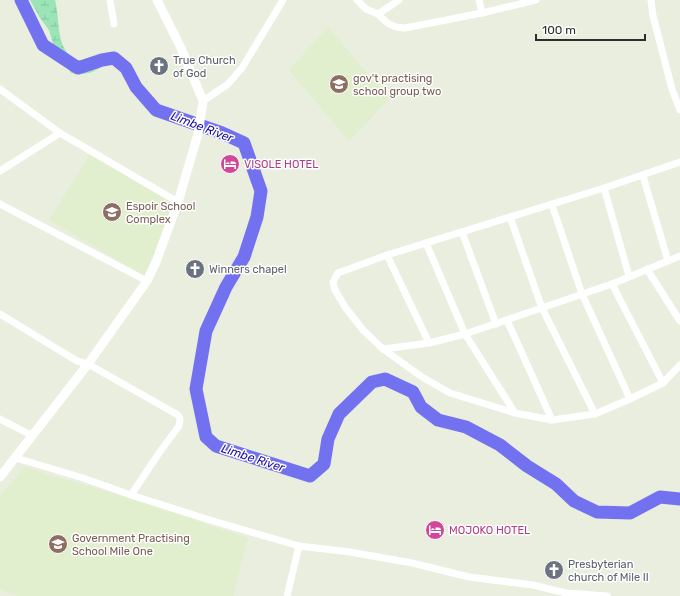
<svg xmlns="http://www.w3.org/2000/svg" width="680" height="596" font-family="Rubik,sans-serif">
	<defs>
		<pattern id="wetland-marsh" width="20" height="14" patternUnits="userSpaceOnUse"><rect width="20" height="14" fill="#9be4b8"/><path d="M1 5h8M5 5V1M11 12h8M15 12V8" fill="none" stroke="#86c49e"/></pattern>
	</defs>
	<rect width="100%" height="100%" fill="#e9eede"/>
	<g fill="#e1efce">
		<path d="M328,27l61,72 -40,42 -60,-71z"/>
		<path d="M91,153l83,50 -29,73 -96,-56z"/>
		<path d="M24,467l108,32 116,39 -15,58h-215l-18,-7v-93z"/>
	</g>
	<path fill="url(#wetland-marsh)" d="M30,0h25c6,21 -1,54 26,61 7,2 13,-4 20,-3l2,6c-8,10 -20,11 -32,9l-3,-5 -10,-7 -9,-31 -9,-12z"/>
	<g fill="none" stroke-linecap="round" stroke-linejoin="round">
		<path stroke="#7271f0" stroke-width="13" d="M21,0l22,45 35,23 24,-8 12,-2 12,10 10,19 20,23 66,23 22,10 17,48 -4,26 -13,40 -18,30 -20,44 -10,58 10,48 10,9 94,30 14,-12 4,-25 11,-25 33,-32 13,-3 28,13 8,15 17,13 28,7 34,18 27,21 29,18 18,17 23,11 33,1 30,-16 20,2"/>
		<g stroke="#fff" stroke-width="7">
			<path d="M110,0l4,24"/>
			<path d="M357,0l9,9 12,5 21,-14"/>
			<path d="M479,0l3,13"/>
			<path d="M651,0l2,16 19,73 8,21"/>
			<path d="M378,14c8,9 15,14 27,14l77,-15 54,-13"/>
			<path d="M0,89l60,44 118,69"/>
			<path d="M203,101l25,-17 14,-16 41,-68"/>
			<path d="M680,162l-76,26 -217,67 -49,18 -5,9 2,8 10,17 18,23 20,19 39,28 28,16 65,20 37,7 43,-6 35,-15 33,-16 17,-18"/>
			<path d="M0,171l60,-38"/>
			<path d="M643,176l25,85"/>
			<path d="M604,188l25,88"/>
			<path d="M0,204l147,77"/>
			<path d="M552,205l30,89 48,105"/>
			<path d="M510,217l32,91 53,106"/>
			<path d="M462,232l34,92"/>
			<path d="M426,243l39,91 50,79"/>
			<path d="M387,255l42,88"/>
			<path d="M647,269l33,52"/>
			<path d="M612,284l51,99"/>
			<path d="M0,314l77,47 11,3 90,51 2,4 -1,7 -20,27 -28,42"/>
			<path d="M507,320l45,100"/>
			<path d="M383,349l46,-6 36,-9 147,-50 68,-28"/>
			<path d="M0,419l33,17"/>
			<path d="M16,458l67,20 48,17 82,26 86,25 51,6 62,11 57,14 64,8 33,8 1,3"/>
			<path d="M566,593l41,3"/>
			<path d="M287,596l12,-50"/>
		</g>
		<path stroke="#fff" stroke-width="9" d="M0,477l88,-113 59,-83 9,-19 22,-60 20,-68 5,-33 -22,-53 -24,-48"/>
	</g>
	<defs>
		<symbol id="church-disc" viewBox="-11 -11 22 22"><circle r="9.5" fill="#6b7280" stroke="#fff"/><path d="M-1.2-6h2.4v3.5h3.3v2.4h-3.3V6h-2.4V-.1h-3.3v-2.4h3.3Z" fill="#fff"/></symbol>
		<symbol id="school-disc" viewBox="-11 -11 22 22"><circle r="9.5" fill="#8d6e63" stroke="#fff"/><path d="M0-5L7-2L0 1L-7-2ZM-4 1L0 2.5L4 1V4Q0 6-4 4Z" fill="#fff"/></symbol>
		<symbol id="hotel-disc" viewBox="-11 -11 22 22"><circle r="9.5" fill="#d1479c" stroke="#fff"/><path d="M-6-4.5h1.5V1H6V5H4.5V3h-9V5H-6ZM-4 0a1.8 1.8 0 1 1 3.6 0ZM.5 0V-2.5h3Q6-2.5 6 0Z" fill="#fff"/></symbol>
	</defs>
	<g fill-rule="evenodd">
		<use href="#church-disc" x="148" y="55" width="22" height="22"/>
		<use href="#school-disc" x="328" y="73" width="22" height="22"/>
		<use href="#hotel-disc" x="219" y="153" width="22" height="22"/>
		<use href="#school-disc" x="101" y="201" width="22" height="22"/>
		<use href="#church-disc" x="184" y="258" width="22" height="22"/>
		<use href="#hotel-disc" x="424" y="519" width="22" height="22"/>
		<use href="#school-disc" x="47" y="533" width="22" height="22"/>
		<use href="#church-disc" x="543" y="559" width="22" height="22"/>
	</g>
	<g text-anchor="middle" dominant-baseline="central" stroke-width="3" stroke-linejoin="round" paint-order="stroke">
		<g font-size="11" fill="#5b616d" stroke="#fff" text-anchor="start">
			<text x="173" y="60">True Church<tspan x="173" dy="13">of God</tspan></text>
			<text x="209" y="269">Winners chapel</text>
			<text x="568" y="564">Presbyterian<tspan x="568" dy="13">church of Mile II</tspan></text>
		</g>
		<g font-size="11" fill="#785e54" stroke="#fff" text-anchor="start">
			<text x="353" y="78">gov't practising<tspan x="353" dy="13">school group two</tspan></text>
			<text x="126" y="206">Espoir School<tspan x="126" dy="13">Complex</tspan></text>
			<text x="72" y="538">Government Practising<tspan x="72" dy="13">School Mile One</tspan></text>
		</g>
		<g font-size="11" fill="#b23c85" stroke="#fff" text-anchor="start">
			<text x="244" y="164">VISOLE HOTEL</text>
			<text x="449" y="530">MOJOKO HOTEL</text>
		</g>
		<g font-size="12" font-style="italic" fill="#190ca0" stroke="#fff">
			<text transform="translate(202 127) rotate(21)">Limbe River</text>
			<text transform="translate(253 458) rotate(18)">Limbe River</text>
		</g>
	</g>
	<path d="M536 34v6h109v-6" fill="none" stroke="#2c2c2c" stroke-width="2"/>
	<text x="542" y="34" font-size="12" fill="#2c2c2c" stroke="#ffffff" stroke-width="3" paint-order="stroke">100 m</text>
</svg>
